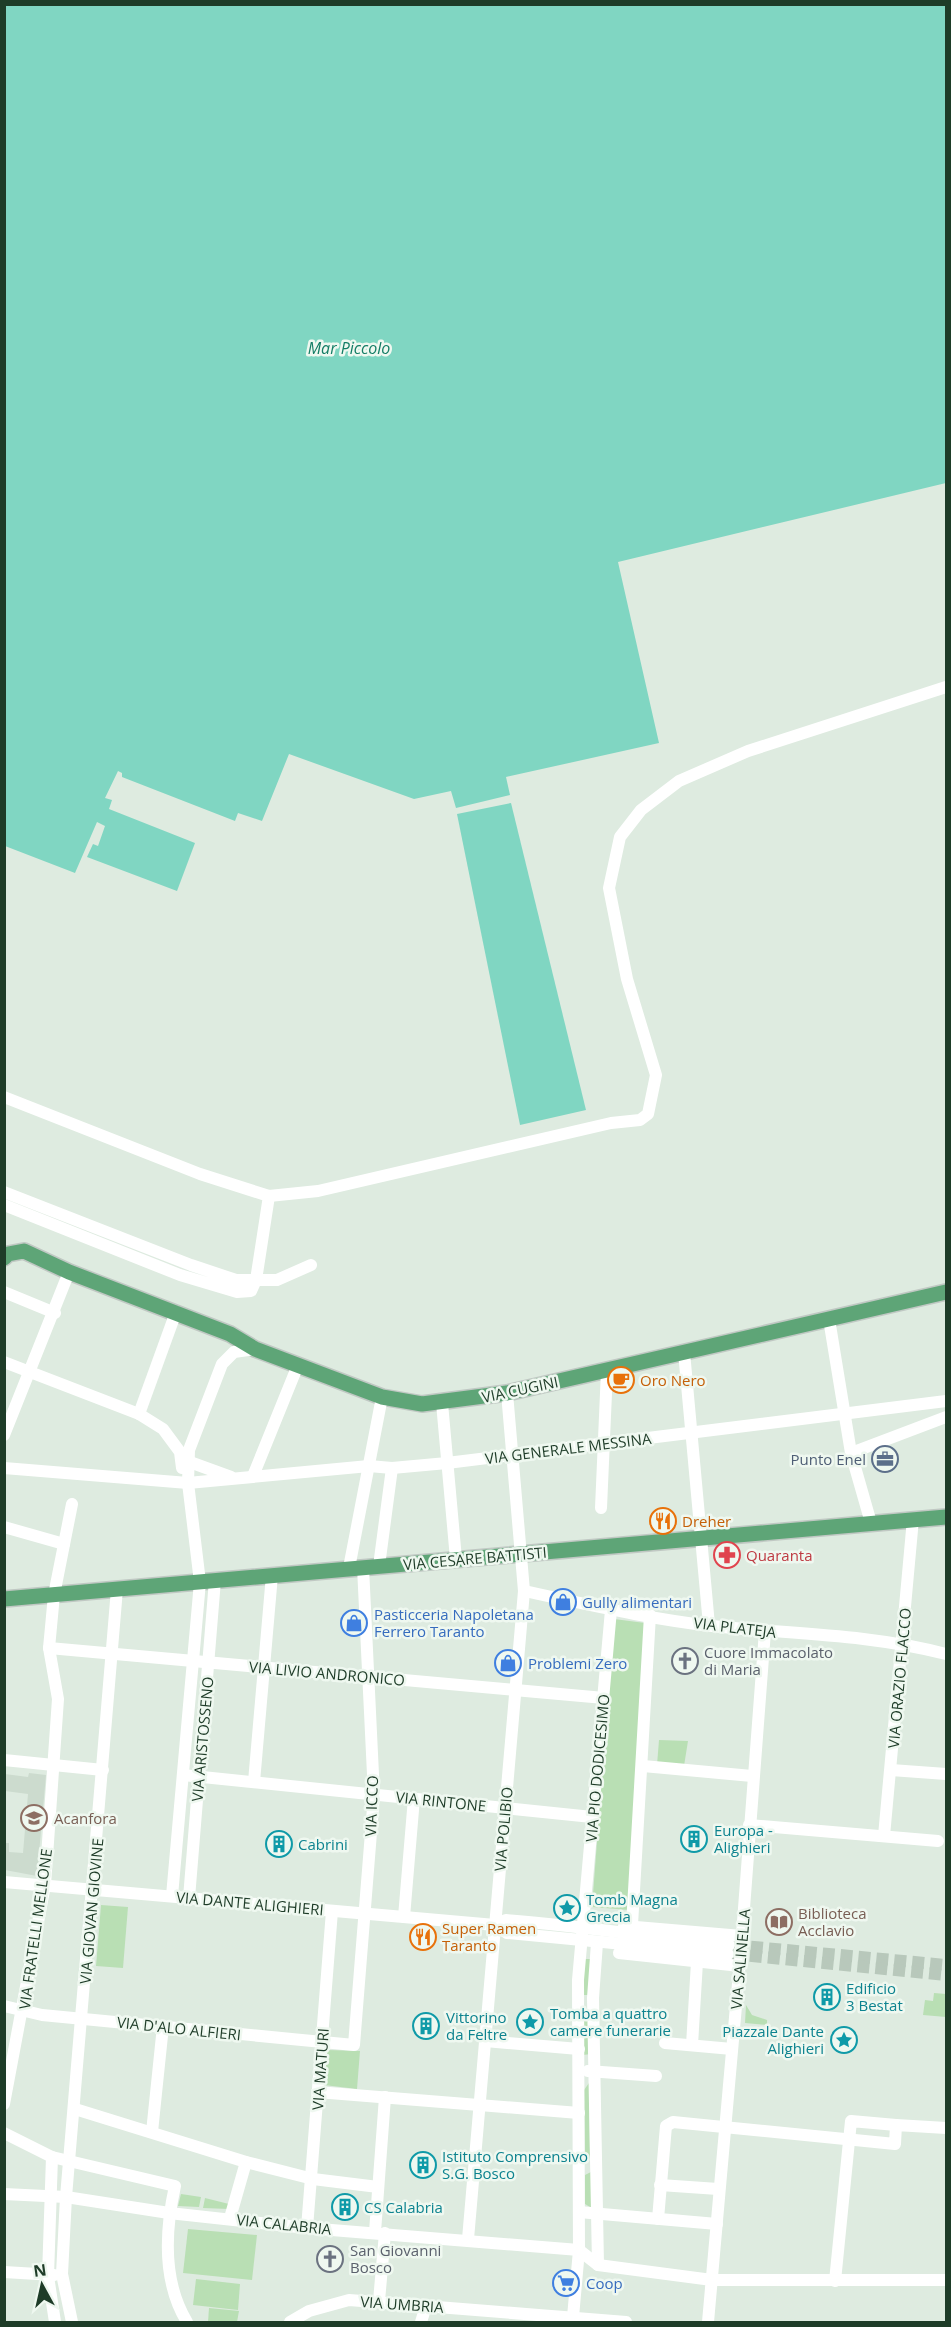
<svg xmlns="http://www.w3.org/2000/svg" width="951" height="2327" font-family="'Open Sans',sans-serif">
	<rect width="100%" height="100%" fill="#deebe0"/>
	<path fill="#ccdbce" d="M29,1773l17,2 -9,101 -32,-6v-27h4v9l14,1 5,-59 -23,-3v-17l23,3z"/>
	<g fill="#b9dfb4">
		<path d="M614,1619l31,4 -16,287 -37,-3z"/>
		<path d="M659,1740l29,1 -4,25 -27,-1z"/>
		<path d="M101,1905l27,2 -5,61 -27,-2z"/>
		<path d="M583,1959h7v36h-8z"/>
		<path d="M934,1993l12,1v23l-23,-2 2,-15 8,1z"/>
		<path d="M746,2005l6,10 15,5v5l-22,-2z"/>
		<path d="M583,2010l4,1 4,43 -8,1z"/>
		<path d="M327,2050l33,1 -3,38 -33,-4z"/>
		<path d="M589,2083l1,76 -5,-4 -1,-65z"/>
		<path d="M591,2172l1,35h-2l-5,-3v-29z"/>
		<path d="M181,2194l20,3 -2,10 -21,-1z"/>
		<path d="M205,2198l24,6v5l-26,-1z"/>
		<path d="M188,2229l69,6 -5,45 -69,-7z"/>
		<path d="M196,2279l44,5 -2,26 -45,-5z"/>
		<path d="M209,2308l30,3 -2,11h-29z"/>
	</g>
	<g fill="#80d6c2">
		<path d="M4,5h942v478l-328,79 41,181 -153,34 4,18 -54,13 -5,-17 -37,8 -125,-45 -27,67 -24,-8 -3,8 -113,-44v-4l-4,-2 -13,27 7,2 -3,9 86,34 -18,48 -90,-34 6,-13 5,2 7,-20 -8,-4 -22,51 -70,-27z"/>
		<path d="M511,803l75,307 -66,15 -63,-311z"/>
	</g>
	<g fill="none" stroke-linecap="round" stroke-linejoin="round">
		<g stroke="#b8c8bb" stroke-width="12" stroke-dasharray="12 6" stroke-linecap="butt">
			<path d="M733,1945l213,20"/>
			<path d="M732,1954l214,21"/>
		</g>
		<defs>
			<g id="major">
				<path d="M4,1258l4,-4 16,-3 45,21 161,62 25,15 127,48 40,7 85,-11 439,-101"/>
				<path d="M4,1599l942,-82"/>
			</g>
		</defs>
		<use href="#major" stroke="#c0c8c3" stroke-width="18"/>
		<g stroke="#fff" stroke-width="12">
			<path d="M4,1097l196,77 69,22 49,-5 293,-68 29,-3 8,-6 8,-39 -29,-96 -18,-91 11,-51 21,-27 38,-29 69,-30 198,-64"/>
			<path d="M4,1192l187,73 45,15h20l-5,11 -14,1 -57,-17 -176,-70"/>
			<path d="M269,1196l-13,84h21l34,-15"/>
			<path d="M4,1292l51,21"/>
			<path d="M829,1319l22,134 20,70"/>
			<path d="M684,1352l25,273"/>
			<path d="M4,1362l135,52 24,15 17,23 2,16"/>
			<path d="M442,1403l14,156"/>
			<path d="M139,1414l37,-102"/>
			<path d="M4,1435l65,-163"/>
			<path d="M851,1453l95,-36"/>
			<path d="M187,1461l44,16"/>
			<path d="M4,1468l184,15 181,-17 23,2 55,-5 499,-62"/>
			<path d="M253,1476l45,-111"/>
			<path d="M601,1508l6,-138"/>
			<path d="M4,1527l60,17"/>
			<path d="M379,1566l13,-98"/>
			<path d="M349,1568l33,-171"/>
			<path d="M524,1591c62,13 125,28 188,35 78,8 158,8 234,28"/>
			<path d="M49,1648l555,50"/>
			<path d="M4,1760l99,10"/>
			<path d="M643,1766l109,10"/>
			<path d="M891,1770l55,4"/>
			<path d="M183,1775l409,42"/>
			<path d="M254,1782l18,-207"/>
			<path d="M749,1825l189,16"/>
			<path d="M884,1836l29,-317"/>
			<path d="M4,1882l491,43 11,-5c75,6 148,17 223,25"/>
			<path d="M172,1896l28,-314 -12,-99 1,-33 33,-86 12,-12 21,-3"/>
			<path d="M189,1898l26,-318"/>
			<path d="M404,1917l10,-119"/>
			<path d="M495,1925l12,8 221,21"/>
			<path d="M632,1925l18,-310"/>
			<path d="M624,1926l118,10"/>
			<path d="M597,1943l-4,55 5,267"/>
			<path d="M619,1953l121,13"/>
			<path d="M4,2006l38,9 312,30 20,-250 -11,-228"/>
			<path d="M485,2041l94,8"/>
			<path d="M665,2043l67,6"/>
			<path d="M692,2045l5,-83"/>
			<path d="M588,2071l68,5"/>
			<path d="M317,2092l262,21"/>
			<path d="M4,2104l41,-219 13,-186 -9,-51 5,-53 18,-91"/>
			<path d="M75,2109l171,53 67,17 65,8"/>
			<path d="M152,2132l11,-106"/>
			<path d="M4,2133l48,24 123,29c-10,45 -13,95 12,136"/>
			<path d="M52,2157l-4,119 7,46"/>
			<path d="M660,2185l58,4"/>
			<path d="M4,2194l62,3 103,16 138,15 272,22 19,15 114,15h234"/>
			<path d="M579,2212l138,12"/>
			<path d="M230,2218l16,-56"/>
			<path d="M658,2219l8,-93 7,-4 222,22 1,-19 50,3"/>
			<path d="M307,2228l25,-317"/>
			<path d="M375,2232l10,-135"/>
			<path d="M468,2239l56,-648 -17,-198"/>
			<path d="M4,2272l50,3"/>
			<path d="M835,2281l16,-160 45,4"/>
			<path d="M379,2301l6,-68"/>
			<path d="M573,2317l6,-67 -1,-270 33,-370"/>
			<path d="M72,2322l-10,-48 4,-77 51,-608"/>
			<path d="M290,2322l19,-11 40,-11 277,22"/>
			<path d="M421,2322l5,-16"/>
			<path d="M708,2322l32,-361 25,-330"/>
		</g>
		<use href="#major" stroke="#5ea577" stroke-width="15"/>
	</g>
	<defs>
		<symbol id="cafe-ring" viewBox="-11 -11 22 22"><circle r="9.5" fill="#eff8f0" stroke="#e8710a" stroke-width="1.5"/><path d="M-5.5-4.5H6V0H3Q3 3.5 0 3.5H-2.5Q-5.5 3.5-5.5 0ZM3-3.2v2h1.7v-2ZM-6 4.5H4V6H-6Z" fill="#e8710a"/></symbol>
		<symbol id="office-ring" viewBox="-11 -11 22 22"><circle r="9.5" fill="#eff8f0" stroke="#5c6f8a" stroke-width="1.5"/><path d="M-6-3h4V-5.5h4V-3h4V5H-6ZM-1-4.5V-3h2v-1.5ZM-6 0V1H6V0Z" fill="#5c6f8a"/></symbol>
		<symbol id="restaurant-ring" viewBox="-11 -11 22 22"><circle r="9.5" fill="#eff8f0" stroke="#e8710a" stroke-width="1.5"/><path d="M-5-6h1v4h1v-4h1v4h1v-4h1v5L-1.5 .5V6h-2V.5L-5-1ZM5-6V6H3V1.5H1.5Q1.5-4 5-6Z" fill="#e8710a"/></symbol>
		<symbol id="pharmacy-ring" viewBox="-11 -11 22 22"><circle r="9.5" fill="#eff8f0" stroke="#e0444e" stroke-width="1.5"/><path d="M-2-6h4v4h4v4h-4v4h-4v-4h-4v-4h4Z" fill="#e0444e"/></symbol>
		<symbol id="shop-ring" viewBox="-11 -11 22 22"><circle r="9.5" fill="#eff8f0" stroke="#3f7fe0" stroke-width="1.5"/><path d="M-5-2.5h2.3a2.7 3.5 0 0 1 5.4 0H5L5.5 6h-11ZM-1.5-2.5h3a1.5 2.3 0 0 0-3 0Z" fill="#3f7fe0"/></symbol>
		<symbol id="church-ring" viewBox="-11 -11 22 22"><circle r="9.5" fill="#eff8f0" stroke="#6b7280" stroke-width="1.5"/><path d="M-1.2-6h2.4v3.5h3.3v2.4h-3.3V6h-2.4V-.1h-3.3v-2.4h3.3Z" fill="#6b7280"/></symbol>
		<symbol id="school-ring" viewBox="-11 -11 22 22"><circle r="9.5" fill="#eff8f0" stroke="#8d6e63" stroke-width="1.5"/><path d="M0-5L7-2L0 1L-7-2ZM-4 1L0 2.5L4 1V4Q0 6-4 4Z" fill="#8d6e63"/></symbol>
		<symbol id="building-ring" viewBox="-11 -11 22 22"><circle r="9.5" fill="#eff8f0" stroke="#0f9aa8" stroke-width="1.5"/><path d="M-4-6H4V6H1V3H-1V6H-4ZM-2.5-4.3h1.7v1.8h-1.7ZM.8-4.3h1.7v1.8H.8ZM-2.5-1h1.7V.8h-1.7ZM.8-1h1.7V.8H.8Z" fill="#0f9aa8"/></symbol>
		<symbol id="sight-ring" viewBox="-11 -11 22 22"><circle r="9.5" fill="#eff8f0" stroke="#0f9aa8" stroke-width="1.5"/><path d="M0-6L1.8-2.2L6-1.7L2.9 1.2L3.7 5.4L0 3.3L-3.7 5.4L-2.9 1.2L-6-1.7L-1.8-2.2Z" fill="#0f9aa8"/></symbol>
		<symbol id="library-ring" viewBox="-11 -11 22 22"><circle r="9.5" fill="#eff8f0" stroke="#8d6e63" stroke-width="1.5"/><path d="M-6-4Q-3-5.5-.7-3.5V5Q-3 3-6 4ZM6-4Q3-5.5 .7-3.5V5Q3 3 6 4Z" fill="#8d6e63"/></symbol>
		<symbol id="supermarket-ring" viewBox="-11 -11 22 22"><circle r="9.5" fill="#eff8f0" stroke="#3f7fe0" stroke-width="1.5"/><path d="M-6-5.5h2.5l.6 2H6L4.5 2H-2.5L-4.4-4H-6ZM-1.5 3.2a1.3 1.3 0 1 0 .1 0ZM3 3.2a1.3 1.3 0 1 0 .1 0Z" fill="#3f7fe0"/></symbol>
	</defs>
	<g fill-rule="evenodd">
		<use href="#cafe-ring" x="606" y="1365" width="30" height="30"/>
		<use href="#office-ring" x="870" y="1444" width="30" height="30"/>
		<use href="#restaurant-ring" x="648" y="1506" width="30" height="30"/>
		<use href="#pharmacy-ring" x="712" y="1540" width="30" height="30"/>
		<use href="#shop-ring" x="548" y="1587" width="30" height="30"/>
		<use href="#shop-ring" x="339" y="1608" width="30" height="30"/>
		<use href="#church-ring" x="670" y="1646" width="30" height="30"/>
		<use href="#shop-ring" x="493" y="1648" width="30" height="30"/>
		<use href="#school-ring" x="19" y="1803" width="30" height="30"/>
		<use href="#building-ring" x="679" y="1824" width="30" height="30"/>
		<use href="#building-ring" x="264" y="1829" width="30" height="30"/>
		<use href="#sight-ring" x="552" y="1893" width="30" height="30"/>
		<use href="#library-ring" x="764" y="1907" width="30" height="30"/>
		<use href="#restaurant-ring" x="408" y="1922" width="30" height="30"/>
		<use href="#building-ring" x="812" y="1982" width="30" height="30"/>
		<use href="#sight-ring" x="515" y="2007" width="30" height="30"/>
		<use href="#building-ring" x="411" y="2011" width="30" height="30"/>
		<use href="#sight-ring" x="829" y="2025" width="30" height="30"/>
		<use href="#building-ring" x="408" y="2150" width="30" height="30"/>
		<use href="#building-ring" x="330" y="2192" width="30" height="30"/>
		<use href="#church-ring" x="315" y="2244" width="30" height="30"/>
		<use href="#supermarket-ring" x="551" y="2268" width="30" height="30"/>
	</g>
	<g text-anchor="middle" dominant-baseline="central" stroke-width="5" stroke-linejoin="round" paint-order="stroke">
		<g font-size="15" fill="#c56008" stroke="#eff8f0" text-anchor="start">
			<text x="640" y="1380">Oro Nero</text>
			<text x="682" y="1521">Dreher</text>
			<text x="442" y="1928">Super Ramen<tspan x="442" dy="17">Taranto</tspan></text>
		</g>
		<g font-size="15" fill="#1e3c28" stroke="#eff8f0">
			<text transform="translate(520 1389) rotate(-12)">VIA CUGINI</text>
			<text transform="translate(568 1448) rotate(-7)">VIA GENERALE MESSINA</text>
			<text transform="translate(475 1558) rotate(-5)">VIA CESARE BATTISTI</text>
			<text transform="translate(735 1627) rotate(7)">VIA PLATEJA</text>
			<text transform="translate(327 1673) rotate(5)">VIA LIVIO ANDRONICO</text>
			<text transform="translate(899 1678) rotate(-85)">VIA ORAZIO FLACCO</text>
			<text transform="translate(202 1739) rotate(-85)">VIA ARISTOSSENO</text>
			<text transform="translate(597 1768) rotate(-85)">VIA PIO DODICESIMO</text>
			<text transform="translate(441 1801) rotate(6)">VIA RINTONE</text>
			<text transform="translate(371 1806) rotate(-88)">VIA ICCO</text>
			<text transform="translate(503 1829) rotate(-85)">VIA POLIBIO</text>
			<text transform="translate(250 1903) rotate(5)">VIA DANTE ALIGHIERI</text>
			<text transform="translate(91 1911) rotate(-85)">VIA GIOVAN GIOVINE</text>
			<text transform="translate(35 1929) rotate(-82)">VIA FRATELLI MELLONE</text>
			<text transform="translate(740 1959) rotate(-85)">VIA SALINELLA</text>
			<text transform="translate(179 2028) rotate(6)">VIA D'ALO ALFIERI</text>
			<text transform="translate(320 2069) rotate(-86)">VIA MATURI</text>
			<text transform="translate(284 2224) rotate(6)">VIA CALABRIA</text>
			<text transform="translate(402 2304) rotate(4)">VIA UMBRIA</text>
		</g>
		<g font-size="15" fill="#4e5e75" stroke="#eff8f0" text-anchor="end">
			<text x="866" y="1459">Punto Enel</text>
		</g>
		<g font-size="15" fill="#be3a42" stroke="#eff8f0" text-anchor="start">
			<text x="746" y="1555">Quaranta</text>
		</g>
		<g font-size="15" fill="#366cbe" stroke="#eff8f0" text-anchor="start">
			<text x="582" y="1602">Gully alimentari</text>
			<text x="374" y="1614">Pasticceria Napoletana<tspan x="374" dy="17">Ferrero Taranto</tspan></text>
			<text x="528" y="1663">Problemi Zero</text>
			<text x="586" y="2283">Coop</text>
		</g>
		<g font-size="15" fill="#5b616d" stroke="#eff8f0" text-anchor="start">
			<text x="704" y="1652">Cuore Immacolato<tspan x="704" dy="17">di Maria</tspan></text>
			<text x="350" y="2250">San Giovanni<tspan x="350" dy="17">Bosco</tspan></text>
		</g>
		<g font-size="15" fill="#785e54" stroke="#eff8f0" text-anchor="start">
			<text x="54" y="1818">Acanfora</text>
			<text x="798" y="1913">Biblioteca<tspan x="798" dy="17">Acclavio</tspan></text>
		</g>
		<g font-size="15" fill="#0d838f" stroke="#eff8f0" text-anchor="start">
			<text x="714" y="1830">Europa -<tspan x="714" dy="17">Alighieri</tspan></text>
			<text x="298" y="1844">Cabrini</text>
			<text x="586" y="1899">Tomb Magna<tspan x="586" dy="17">Grecia</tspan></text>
			<text x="846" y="1988">Edificio<tspan x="846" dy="17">3 Bestat</tspan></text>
			<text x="550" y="2013">Tomba a quattro<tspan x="550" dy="17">camere funerarie</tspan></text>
			<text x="446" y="2017">Vittorino<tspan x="446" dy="17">da Feltre</tspan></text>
			<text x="824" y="2031" text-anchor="end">Piazzale Dante<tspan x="824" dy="17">Alighieri</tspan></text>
			<text x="442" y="2156">Istituto Comprensivo<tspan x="442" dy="17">S.G. Bosco</tspan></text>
			<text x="364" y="2207">CS Calabria</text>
		</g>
		<g font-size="16" font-style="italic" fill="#137d65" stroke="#eff8f0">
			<text x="349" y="348">Mar Piccolo</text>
		</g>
	</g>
	<rect width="951" height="2327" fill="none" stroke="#1e3c28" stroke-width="12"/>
	<g transform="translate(42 2285) rotate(352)" stroke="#eff8f0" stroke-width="4.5" paint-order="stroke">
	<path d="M0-4.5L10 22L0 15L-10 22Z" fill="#1e3c28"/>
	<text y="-9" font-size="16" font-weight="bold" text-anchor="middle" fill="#1e3c28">N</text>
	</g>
</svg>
